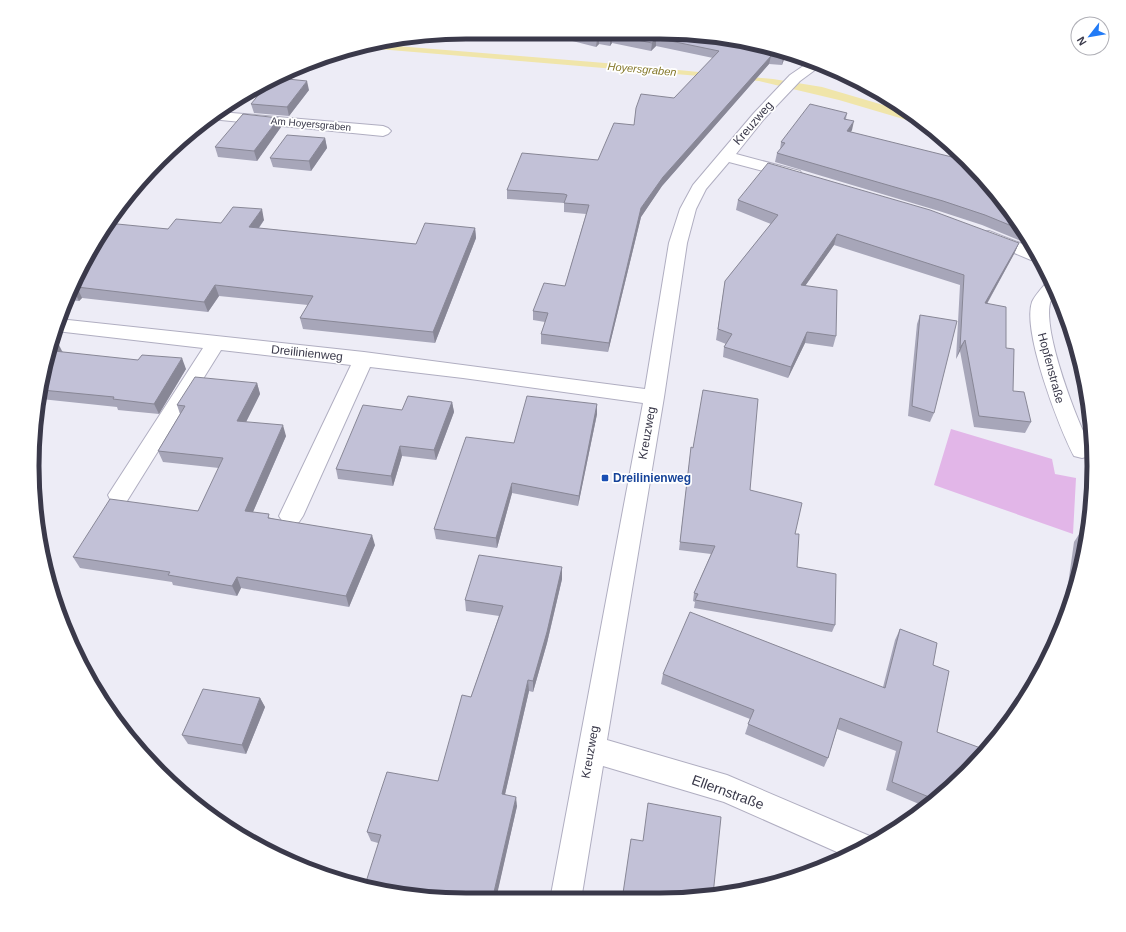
<svg xmlns="http://www.w3.org/2000/svg" width="1126" height="932" font-family="Arial,sans-serif">
	<rect width="100%" height="100%" fill="#edecf6"/>
	<path fill="#e2b6e8" d="M951,429l101,30 3,15 21,4 -3,56 -139,-49z"/>
	<path fill="#f0e5aa" d="M372,44l233,19 168,16 49,8 85,25 20,14 -88,-26 -80,-19 -405,-34z"/>
	<g fill="none" stroke-linecap="round" stroke-linejoin="round">
		<defs>
			<g id="minor">
				<path d="M812,60l11,4 -23,17 -36,38 -28,35 64,17 2,3 -2,3 -6,2 -65,-17 -23,27 -10,20 -9,34 -23,154 -57,343 120,35 145,62 1,5 -27,14 -122,-54 -121,-36 -22,134h-31l93,-497 -180,-25 -93,-11 -67,149 -4,6 -8,3 -8,-3 -4,-6 72,-151 -130,-15 -94,151 -8,3 -8,-3 -3,-6 95,-147 -147,-17h-2l5,-12 305,33 281,37 24,-146 11,-34 13,-24 61,-72 36,-38z"/>
				<path d="M220,112l163,14 5,2 3,3 -3,3 -5,2 -172,-17z"/>
				<path d="M989,231l44,17 7,13 -9,-1 -48,-20 -3,-4 3,-4z"/>
				<path d="M1051,281l6,12c-2,3 -6,6 -7,10 -7,30 27,119 42,146l-2,7 -8,2 -8,-2c-15,-28 -52,-125 -42,-154 3,-7 10,-14 15,-20z"/>
			</g>
		</defs>
		<use href="#minor" stroke="#b0aec1" stroke-width="2"/>
		<use href="#minor" fill="#fff" fill-rule="evenodd"/>
	</g>
	<g fill="#a7a6b9">
		<path d="M537,32l152,1 97,21 -4,11 -13,-1 -107,122 -21,31 -33,135 -67,-8v-10l4,-12 -12,-2v-9l32,-25 21,-72 -22,-2v-9l-57,-4v-9l91,-30 36,-35 40,-27 39,-40 -57,-12 -5,5 -39,-8 -2,3 -11,-2 -3,3z"/>
		<path d="M309,90l-20,26 -35,-3 -3,-9z"/>
		<path d="M847,113l-1,6 6,11 -2,2 123,36 48,57 4,9 -4,7 -39,-16 -43,-14 -164,-49 2,-9 3,-3 1,-8z"/>
		<path d="M281,127l-24,34 -39,-4 -3,-10z"/>
		<path d="M325,138l2,10 -16,23 -38,-4 -3,-9z"/>
		<path d="M738,200l281,43 -5,11 -27,50 19,44 7,43 18,31 -6,11 -51,-6 -14,-76 -4,8 4,-74 -126,-40 -29,41 31,50 -3,11 -28,-4 -17,35 -65,-21 1,-10 2,-3 -10,-4 9,-59 46,-57 -35,-14z"/>
		<path d="M264,220l-5,8 157,16 59,-16 1,10 -41,105 -132,-14 -3,-11 8,-13 -89,-9 -11,16 -126,-14 -3,3 -11,-1 37,-75 63,4 53,-6z"/>
		<path d="M920,315l14,98 -4,9 -22,-6 9,-92z"/>
		<path d="M52,344l11,8 123,17 -27,45 -41,-4 -1,-3 -76,-8z"/>
		<path d="M257,383l3,11 -14,28 40,14 -33,76 18,6 104,27 -26,62 -108,-19 -4,8 -64,-11 -1,-3 -92,-14 -7,-11 125,-46 21,-43 -56,-6 -5,-11 22,-37 -3,-9z"/>
		<path d="M452,402l2,10 -18,48 -34,-4 -9,30 -55,-7 -2,-10 66,-59z"/>
		<path d="M597,404v10l-19,92 -66,-13 -15,55 -61,-9 -2,-10 80,-86z"/>
		<path d="M690,456l60,34 45,44 2,33 38,58 -3,7 -138,-24 1,-6 -2,-1 1,-8 17,-39 -32,-4z"/>
		<path d="M1081,531l5,19 -24,77 12,-85z"/>
		<path d="M562,567v12l-15,64 -14,49 -4,-1 -24,103 12,12 -20,87 7,1v5h-67l-59,-56 -7,-2 -4,-9 71,-51 33,-84 28,-81 -33,-5 -1,-11z"/>
		<path d="M900,629l33,36 4,67 30,41 -41,34 -40,-17 10,-39 -59,-22 -9,29 -4,9 -79,-33 5,-15 -89,-35 2,-10 220,13 12,-47z"/>
		<path d="M260,698l5,9 -19,47 -58,-10 -6,-9z"/>
	</g>
	<g fill="#888796">
		<path d="M599,35v9l-3,3 1,-8z"/>
		<path d="M612,35v8l-2,3v-8z"/>
		<path d="M656,38v8l-5,5 1,-8z"/>
		<path d="M785,51l2,1 -1,2 -4,11 1,-9z"/>
		<path d="M771,56l-2,8 -107,122 -21,31 -33,135 1,-9 32,-135 22,-31z"/>
		<path d="M307,81l2,9 -20,26 -2,-9z"/>
		<path d="M279,118l2,9 -24,34 -3,-10z"/>
		<path d="M854,121l-2,9 -7,11 2,-10z"/>
		<path d="M325,138l2,10 -16,23 -2,-10z"/>
		<path d="M262,209l2,11 -12,17 -3,-10z"/>
		<path d="M475,228l1,10 -41,105 -2,-11z"/>
		<path d="M837,234l-3,11 -36,51 3,-11z"/>
		<path d="M1019,243l-5,11 -33,60 4,-11z"/>
		<path d="M215,285l4,11 -11,16 -4,-10z"/>
		<path d="M77,287l5,11 -3,3 -5,-10z"/>
		<path d="M807,332l-2,11 -17,35 3,-11z"/>
		<path d="M965,340l-5,11 -4,8 4,-11z"/>
		<path d="M59,345l5,10 -10,-4z"/>
		<path d="M182,358l4,11 -27,45 -5,-10z"/>
		<path d="M257,383l3,11 -19,38 -4,-11z"/>
		<path d="M452,402l2,10 -18,48 -2,-10z"/>
		<path d="M597,404v10l-19,92 1,-10z"/>
		<path d="M283,425l3,11 -37,85 -4,-10z"/>
		<path d="M400,446l2,10 -9,30 -2,-10z"/>
		<path d="M512,483v10l-15,55 -1,-10z"/>
		<path d="M372,535l3,10 -26,62 -3,-11z"/>
		<path d="M562,567v12l-15,64 -14,49v-11z"/>
		<path d="M237,577l4,11 -4,8 -5,-10z"/>
		<path d="M528,680l1,11 -26,112 -1,-9z"/>
		<path d="M260,698l5,9 -19,47 -4,-9z"/>
		<path d="M516,797l1,9 -21,93 -2,-7z"/>
	</g>
	<g fill="#c2c1d7" stroke="#888796">
		<path d="M571,32l118,1 83,14 13,4 -2,5h-12l-108,121 -22,31 -32,135 -68,-9 7,-21 -15,-2 11,-28 21,3 24,-81 -25,-2 3,-8 -3,-1 -57,-4 15,-37 76,7 16,-37 20,2 2,-17 5,-14 33,4 45,-47 -63,-13 -4,5 -40,-8 -2,3 -11,-3 -2,4z"/>
		<path d="M278,78l29,3 -20,26 -36,-3 18,-22z"/>
		<path d="M810,104l37,9 -3,6 10,2 -7,10 121,30 5,5 -1,2 3,1 46,56 3,6 -39,-16 -42,-14 -166,-48 8,-10 -4,-1z"/>
		<path d="M243,114l36,4 -25,33 -39,-4z"/>
		<path d="M287,135l38,3 -16,23 -39,-3z"/>
		<path d="M768,163l162,47 89,33 -34,60 21,4v41l8,1 -1,42 11,1 7,30 -52,-6 -14,-76 -5,8 4,-73 -127,-41 -36,51 36,5 -1,46 -29,-4 -16,35 -67,-20 8,-13 -14,-5 7,-48 53,-66 -40,-15z"/>
		<path d="M233,207l29,2 -13,18 167,17 9,-21 50,5 -42,104 -133,-14 13,-22 -98,-11 -11,17 -127,-15 -3,4 -1,-1 32,-65 2,-2 61,6 8,-10 45,4z"/>
		<path d="M920,315l37,6 -23,92 -22,-7z"/>
		<path d="M52,344l7,1 -5,6 84,9 4,-5 40,3 -28,46 -41,-5 1,-2 -72,-7z"/>
		<path d="M195,377l62,6 -20,38 46,4 -38,86 24,3 -1,4 104,17 -26,61 -109,-19 -5,9 -64,-11 2,-3 -97,-15 37,-58 88,12 25,-53 -65,-7 27,-45 -8,-1z"/>
		<path d="M703,390l55,9 -8,91 52,13 -7,31h4l-2,33 39,7 -1,51 -140,-25 3,-6 -4,-1 21,-47 -35,-4 11,-95 2,1z"/>
		<path d="M408,396l44,6 -18,48 -34,-4 -9,30 -55,-7 27,-64 39,5z"/>
		<path d="M527,396l70,8 -18,92 -67,-13 -16,55 -62,-9 32,-92 48,6z"/>
		<path d="M1081,531l6,2 -1,17 -13,42z"/>
		<path d="M479,555l83,12 -15,65 -14,49 -5,-1 -26,114 14,3 -22,95 10,2 -1,5h-66l-72,-14 16,-50 -14,-3 20,-60 51,9 24,-86 9,2 32,-91 -38,-6z"/>
		<path d="M690,612l195,76 15,-59 37,14 -4,22 16,6 -12,61 49,18 -19,23 -26,21 -6,-3 -1,8 -42,-17 10,-40 -62,-24 -12,40 -80,-34 6,-14 -91,-36z"/>
		<path d="M203,689l57,9 -18,47 -60,-10z"/>
		<path d="M648,803l73,14 -8,78 -53,5h-38l9,-61 12,2z"/>
	</g>
	<rect fill="#1a4fb4" stroke="#fff" stroke-width="1.5" x="601" y="474" width="8" height="8" rx="2"/>
	<g text-anchor="middle" dominant-baseline="central" stroke-width="3.5" stroke-linejoin="round" paint-order="stroke">
		<g font-size="10" fill="#3a394a" stroke="#fff">
			<text transform="translate(311 124) rotate(5)">Am Hoyersgraben</text>
		</g>
		<g font-size="11" font-style="italic" fill="#847729" stroke="#fff">
			<text transform="translate(642 69) rotate(5)">Hoyersgraben</text>
		</g>
		<g font-size="12" fill="#3a394a" stroke="#fff">
			<text transform="translate(753 123) rotate(-49)">Kreuzweg</text>
			<text transform="translate(307 353) rotate(6)">Dreilinienweg</text>
			<text transform="translate(1051 368) rotate(75)">Hopfenstraße</text>
			<text transform="translate(647 433) rotate(-80)">Kreuzweg</text>
			<text transform="translate(590 752) rotate(-80)">Kreuzweg</text>
		</g>
		<g font-size="12" font-weight="bold" fill="#164399" stroke="#fff" text-anchor="start">
			<text x="613" y="478">Dreilinienweg</text>
		</g>
		<g font-size="14" fill="#3a394a" stroke="#fff">
			<text transform="translate(728 792) rotate(20)">Ellernstraße</text>
		</g>
	</g>
	<path d="M0 0H1126V932H0ZM466 39H660A427 427 0 0 1 1087 466V466A427 427 0 0 1 660 893H466A427 427 0 0 1 39 466V466A427 427 0 0 1 466 39Z" fill="#fff" fill-rule="evenodd"/>
	<path fill="none" stroke="#3a394a" stroke-width="5" d="M466 39H660A427 427 0 0 1 1087 466V466A427 427 0 0 1 660 893H466A427 427 0 0 1 39 466V466A427 427 0 0 1 466 39Z"/>
	<g transform="translate(1090 36) rotate(239)"><circle r="19" fill="#ffffff" stroke="#b0b0b7"/>
	<path d="M0-3L7 15L0 10L-7 15Z" fill="#227bf6"/>
	<text y="-6" font-size="11" font-weight="bold" text-anchor="middle" fill="#3a394a">N</text>
	</g>
</svg>
